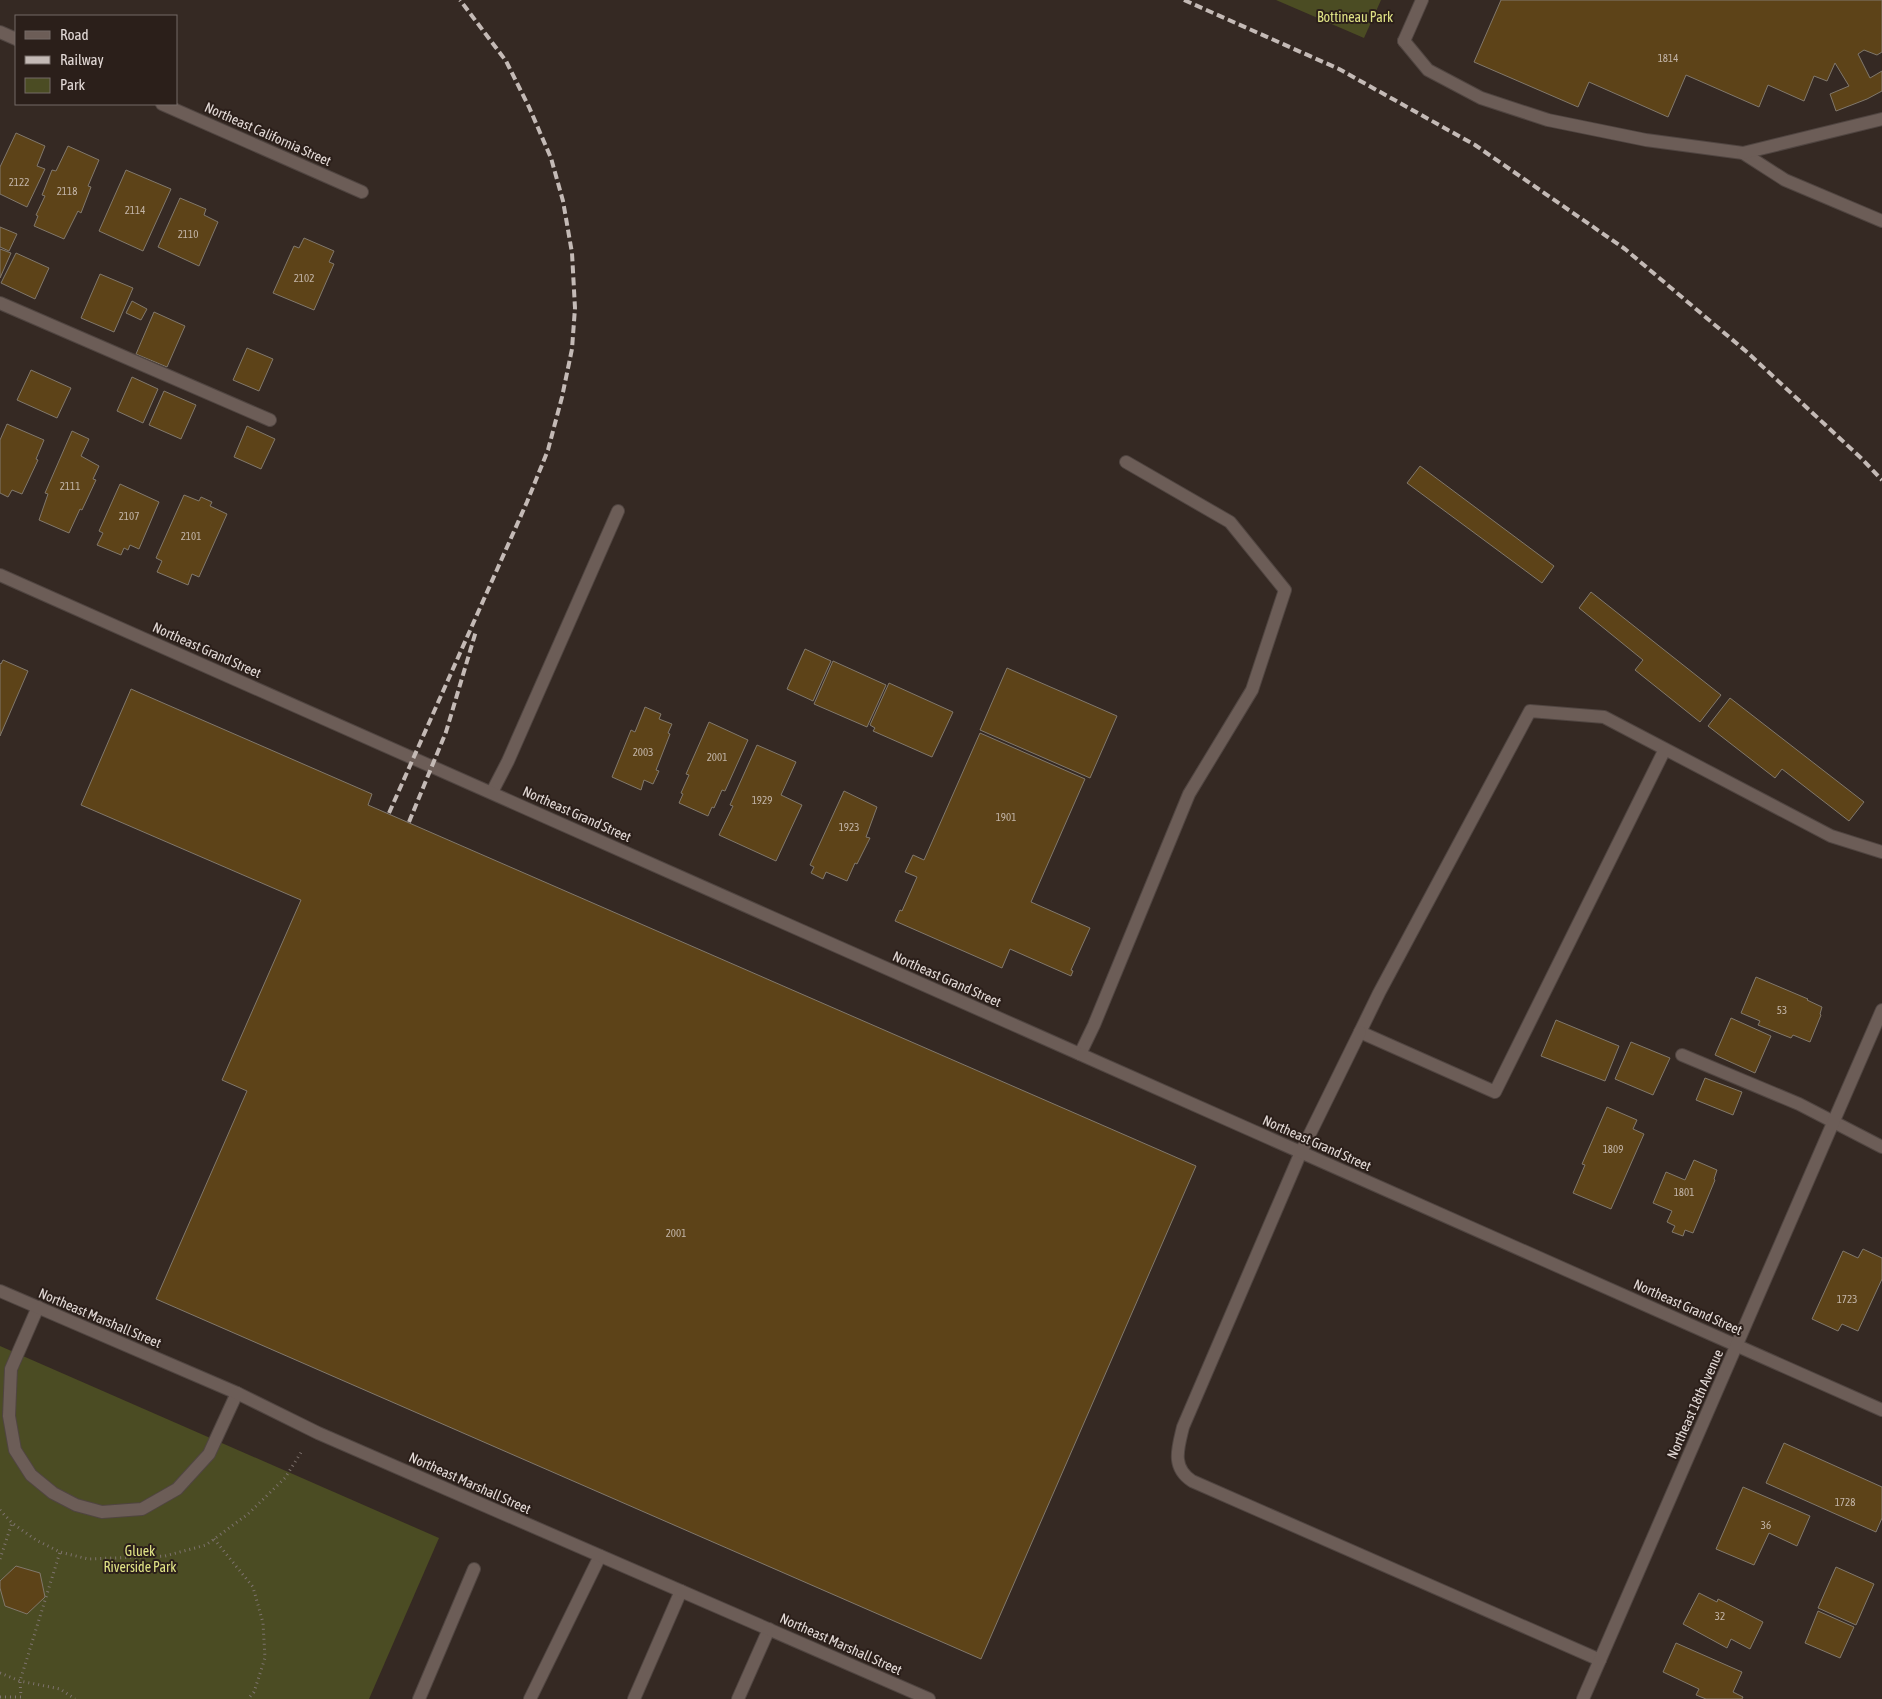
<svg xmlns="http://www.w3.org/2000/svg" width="1882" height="1699" font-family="'Asap Condensed',sans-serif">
	<rect width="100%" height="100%" fill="#352923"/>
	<g fill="#4b4c23">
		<path d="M1276,0h105l-17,38z"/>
		<path d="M0,1346l439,192 -70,161h-369z"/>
	</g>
	<g fill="#5d4318" stroke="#81786c">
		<path d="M1501,0h381v52l-5,3 -13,-5 -6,4 12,24 12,-7v20l-15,8 -31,12 -6,-17 19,-8 -14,-23 -8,18 -13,-5 -10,25 -36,-16 -9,22 -73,-32 -18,42 -79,-35 -11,25 -104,-45z"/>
		<path d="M16,133l29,13 -8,20 8,3 -18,38 -27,-13v-27z"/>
		<path d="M68,146l31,14 -11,26 3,1 -10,26 -3,-2 -14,28 -30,-13 4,-10 -2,-1 9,-19 -3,-1 10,-25 4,1z"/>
		<path d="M126,170l45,19 -28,62 -44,-20z"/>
		<path d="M180,198l26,11 -2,6 14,7 -19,44 -41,-19z"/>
		<path d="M0,227l17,7 -8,17 -9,-4z"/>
		<path d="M304,238l30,13 -5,11 5,2 -20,46 -41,-17 21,-47 5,2z"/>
		<path d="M0,249l11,4 -11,25z"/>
		<path d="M16,253l33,15 -14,31 -34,-16z"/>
		<path d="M100,274l33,14 -19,44 -33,-14z"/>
		<path d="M132,301l15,8 -6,11 -15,-7z"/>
		<path d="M154,312l31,14 -18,41 -31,-13z"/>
		<path d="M247,348l26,11 -14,32 -26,-11z"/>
		<path d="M31,370l40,18 -14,30 -40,-18z"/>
		<path d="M132,377l26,12 -15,34 -26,-12z"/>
		<path d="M164,391l32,14 -15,34 -32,-14z"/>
		<path d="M7,424l37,16 -8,19 2,1 -16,34 -10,-4 -4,7 -8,-4v-53z"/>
		<path d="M247,426l28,13 -14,30 -27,-12z"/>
		<path d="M72,431l17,8 -8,17 18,10 -6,13 3,1 -14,30 -2,-1 -11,24 -30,-13 9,-26 -3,-1z"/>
		<path d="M1420,466l134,100 -12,17 -135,-100z"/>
		<path d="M120,484l39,18 -20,47 -9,-4 -2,5 -4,-2 -3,7 -24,-10 6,-12 -4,-2z"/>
		<path d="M184,495l15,6 2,-4 11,5 -2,4 17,8 -28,63 -7,-3 -4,11 -31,-13 5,-11 -6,-3z"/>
		<path d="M1591,592l130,103 -21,27 -65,-52 8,-10 -64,-52z"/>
		<path d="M805,649l26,12 -18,40 -26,-12z"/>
		<path d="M3,660l25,11 -28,65v-73l1,1z"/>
		<path d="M833,661l53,24 -19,42 -53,-23z"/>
		<path d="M1007,668l110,48 -27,62 -110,-48z"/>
		<path d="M889,683l64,29 -21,45 -59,-26 2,-3 -5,-3z"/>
		<path d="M131,689l241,105 -4,11 828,361 -215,493 -825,-360 91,-208 -25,-11 79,-180 -220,-95z"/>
		<path d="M1730,698l134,104 -15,19 -67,-52 -7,9 -67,-52z"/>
		<path d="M645,707l16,7 -2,5 13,5 -4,9 2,1 -14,36 3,1 -6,13 -9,-4 -3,10 -29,-13 19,-47 4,2z"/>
		<path d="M709,722l39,18 -23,51 -3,-1 -8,18 -2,-1 -4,9 -29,-13 4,-9 -2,-1 8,-18 -3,-1z"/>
		<path d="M980,733l105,46 -54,123 59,26 -19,42 2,1 -2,5 -61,-27 -8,19 -107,-47 5,-11 2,1 15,-34 -12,-5 8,-17 11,5z"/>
		<path d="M757,745l39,17 -15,33 21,10 -26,56 -57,-26 14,-29 -3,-1z"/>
		<path d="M844,791l33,16 -11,30 4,1 -13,26 -2,-1 -8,18 -21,-9 -3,7 -12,-6 3,-6 -4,-2z"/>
		<path d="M1756,977l52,22 -1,1 15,7 -2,7 1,1 -11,27 -17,-7 -2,3 -33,-13 2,-4 -19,-8z"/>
		<path d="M1731,1018l40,18 -16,37 -40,-18z"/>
		<path d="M1556,1020l63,26 -14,35 -64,-25z"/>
		<path d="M1631,1042l39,16 -17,37 -38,-16z"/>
		<path d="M1705,1078l37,14 -9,23 -37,-15z"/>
		<path d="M1607,1107l30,13 -4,9 11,5 -33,75 -38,-16 12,-28 -3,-1z"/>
		<path d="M1694,1160l23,10 -3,9 1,1 -22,53 -8,-3 -2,6 -11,-4 3,-6 -8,-4 5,-11 -19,-8 13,-31 19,8z"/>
		<path d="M1863,1249l19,9v21l-24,52 -16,-7 -4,7 -26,-12 31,-68 15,7z"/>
		<path d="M1784,1443l98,44v31l-6,14 -110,-49z"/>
		<path d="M1743,1487l67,29 -13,30 -28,-13 -15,32 -38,-16z"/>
		<path d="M16,1566l24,7 5,24 -18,17 -22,-8 -5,-18v-7z"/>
		<path d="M1836,1567l38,17 -18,41 -38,-17z"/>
		<path d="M1699,1593l18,9 1,-3 45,23 -13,27 -19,-10 -4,9 -44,-24z"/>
		<path d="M1818,1611l36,16 -14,31 -35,-15z"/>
		<path d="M1676,1643l66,29 -9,20 10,5 -1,2h-36l-10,-4 3,-6 -36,-17z"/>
	</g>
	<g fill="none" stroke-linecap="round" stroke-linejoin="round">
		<defs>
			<g id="service">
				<path d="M1404,41l24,29 53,28 67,22 98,20 97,13 42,27 97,41"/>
				<path d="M1743,153l139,-34"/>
				<path d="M0,303l270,117"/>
				<path d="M1665,749l-170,343 -135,-60 19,-39 151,-282 74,6 227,119 51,16"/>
				<path d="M492,792l16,-31 110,-250"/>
				<path d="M1360,1032l-59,120 -118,275c-5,21 -12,40 9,54l408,179"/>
				<path d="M1080,1054l14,-29 95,-231 63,-104 33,-100 -55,-68 -104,-60"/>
				<path d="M1682,1055l117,49 83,43"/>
				<path d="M38,1307l-27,62 -2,47 6,34 16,25 22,18 23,12 26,7 40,-3 35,-20 32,-35 28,-61"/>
				<path d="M419,1699l55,-130"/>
				<path d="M530,1699l70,-143"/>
				<path d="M634,1699l47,-108"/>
				<path d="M738,1699l31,-70"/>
			</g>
			<g id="minor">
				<path d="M0,32l16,7"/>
				<path d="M1404,41l18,-41"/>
				<path d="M162,104l200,88"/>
				<path d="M0,575l1882,835"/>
				<path d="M1583,1699l299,-689"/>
			</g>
			<path id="tertiary" d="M0,1291l237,102 81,40 611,266"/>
		</defs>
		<use href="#service" stroke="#504541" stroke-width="14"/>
		<use href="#minor" stroke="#504541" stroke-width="14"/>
		<use href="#tertiary" stroke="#504541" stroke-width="14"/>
		<g stroke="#7e736e" stroke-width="3" stroke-dasharray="1 4" stroke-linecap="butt">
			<path d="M0,1510l12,13 24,17 24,12 28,7 77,-3 41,-11 42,-31 37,-36 17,-27"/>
			<path d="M214,1539l39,48 10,36 2,35 -11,34 -6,7"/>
			<path d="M0,1559l12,-36"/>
			<path d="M0,1673l20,8 40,8 15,10"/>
			<path d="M0,1697h21l-1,-16 40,-129"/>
		</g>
		<use href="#service" stroke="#6c5d57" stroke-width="12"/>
		<use href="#minor" stroke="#6c5d57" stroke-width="12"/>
		<use href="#tertiary" stroke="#6c5d57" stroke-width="12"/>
		<g stroke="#c4bab6" stroke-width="4" stroke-dasharray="8 4" stroke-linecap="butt">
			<path d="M1184,0l155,69 136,76 150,104 123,104 113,105 21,22"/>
			<path d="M389,813l138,-311 21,-52 14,-53 10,-48 3,-41 -3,-55 -9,-52 -12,-43 -22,-51 -23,-46 -46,-61"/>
			<path d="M409,822l37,-90 30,-101"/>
		</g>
	</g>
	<g text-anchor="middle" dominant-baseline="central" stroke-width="4" stroke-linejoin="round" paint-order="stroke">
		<g font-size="11" fill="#c2b4a7">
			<text x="1668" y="58">1814</text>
			<text x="19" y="182">2122</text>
			<text x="67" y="191">2118</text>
			<text x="135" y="210">2114</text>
			<text x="188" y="234">2110</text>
			<text x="304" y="278">2102</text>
			<text x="70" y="486">2111</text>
			<text x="129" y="516">2107</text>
			<text x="191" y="536">2101</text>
			<text x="643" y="752">2003</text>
			<text x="717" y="757">2001</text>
			<text x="762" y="800">1929</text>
			<text x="1006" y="817">1901</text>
			<text x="849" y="827">1923</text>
			<text x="1782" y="1010">53</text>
			<text x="1613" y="1149">1809</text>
			<text x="1684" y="1192">1801</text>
			<text x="676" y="1233">2001</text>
			<text x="1847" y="1299">1723</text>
			<text x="1845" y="1502">1728</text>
			<text x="1766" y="1525">36</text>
			<text x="1720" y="1616">32</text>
		</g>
		<g font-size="14" fill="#dfe285" stroke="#2b1f1a">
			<text x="1355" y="17">Bottineau Park</text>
			<text x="140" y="1551">Gluek<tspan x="140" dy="16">Riverside Park</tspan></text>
		</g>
		<g font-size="14" fill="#e3dad7" stroke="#2b1f1a">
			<text transform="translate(268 134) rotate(24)">Northeast California Street</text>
			<text transform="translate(207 650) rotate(24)">Northeast Grand Street</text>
			<text transform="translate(577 814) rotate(24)">Northeast Grand Street</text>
			<text transform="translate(947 979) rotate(24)">Northeast Grand Street</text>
			<text transform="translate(1317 1143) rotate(24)">Northeast Grand Street</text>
			<text transform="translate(1688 1307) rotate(24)">Northeast Grand Street</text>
			<text transform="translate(100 1318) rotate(23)">Northeast Marshall Street</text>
			<text transform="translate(1695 1404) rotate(-66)">Northeast 18th Avenue</text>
			<text transform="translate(470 1483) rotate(24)">Northeast Marshall Street</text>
			<text transform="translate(841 1644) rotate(24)">Northeast Marshall Street</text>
		</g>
	</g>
	<rect x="15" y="15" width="162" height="90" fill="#2b1f1a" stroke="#756a66"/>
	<rect x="25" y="31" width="25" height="8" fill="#6c5d57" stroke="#756a66"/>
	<text x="60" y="40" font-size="15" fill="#e3dad7">Road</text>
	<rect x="25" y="56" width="25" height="8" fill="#c4bab6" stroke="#756a66"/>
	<text x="60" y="65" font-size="15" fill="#e3dad7">Railway</text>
	<rect x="25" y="78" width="25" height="15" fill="#4b4c23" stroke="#756a66"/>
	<text x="60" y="90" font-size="15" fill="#e3dad7">Park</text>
</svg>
